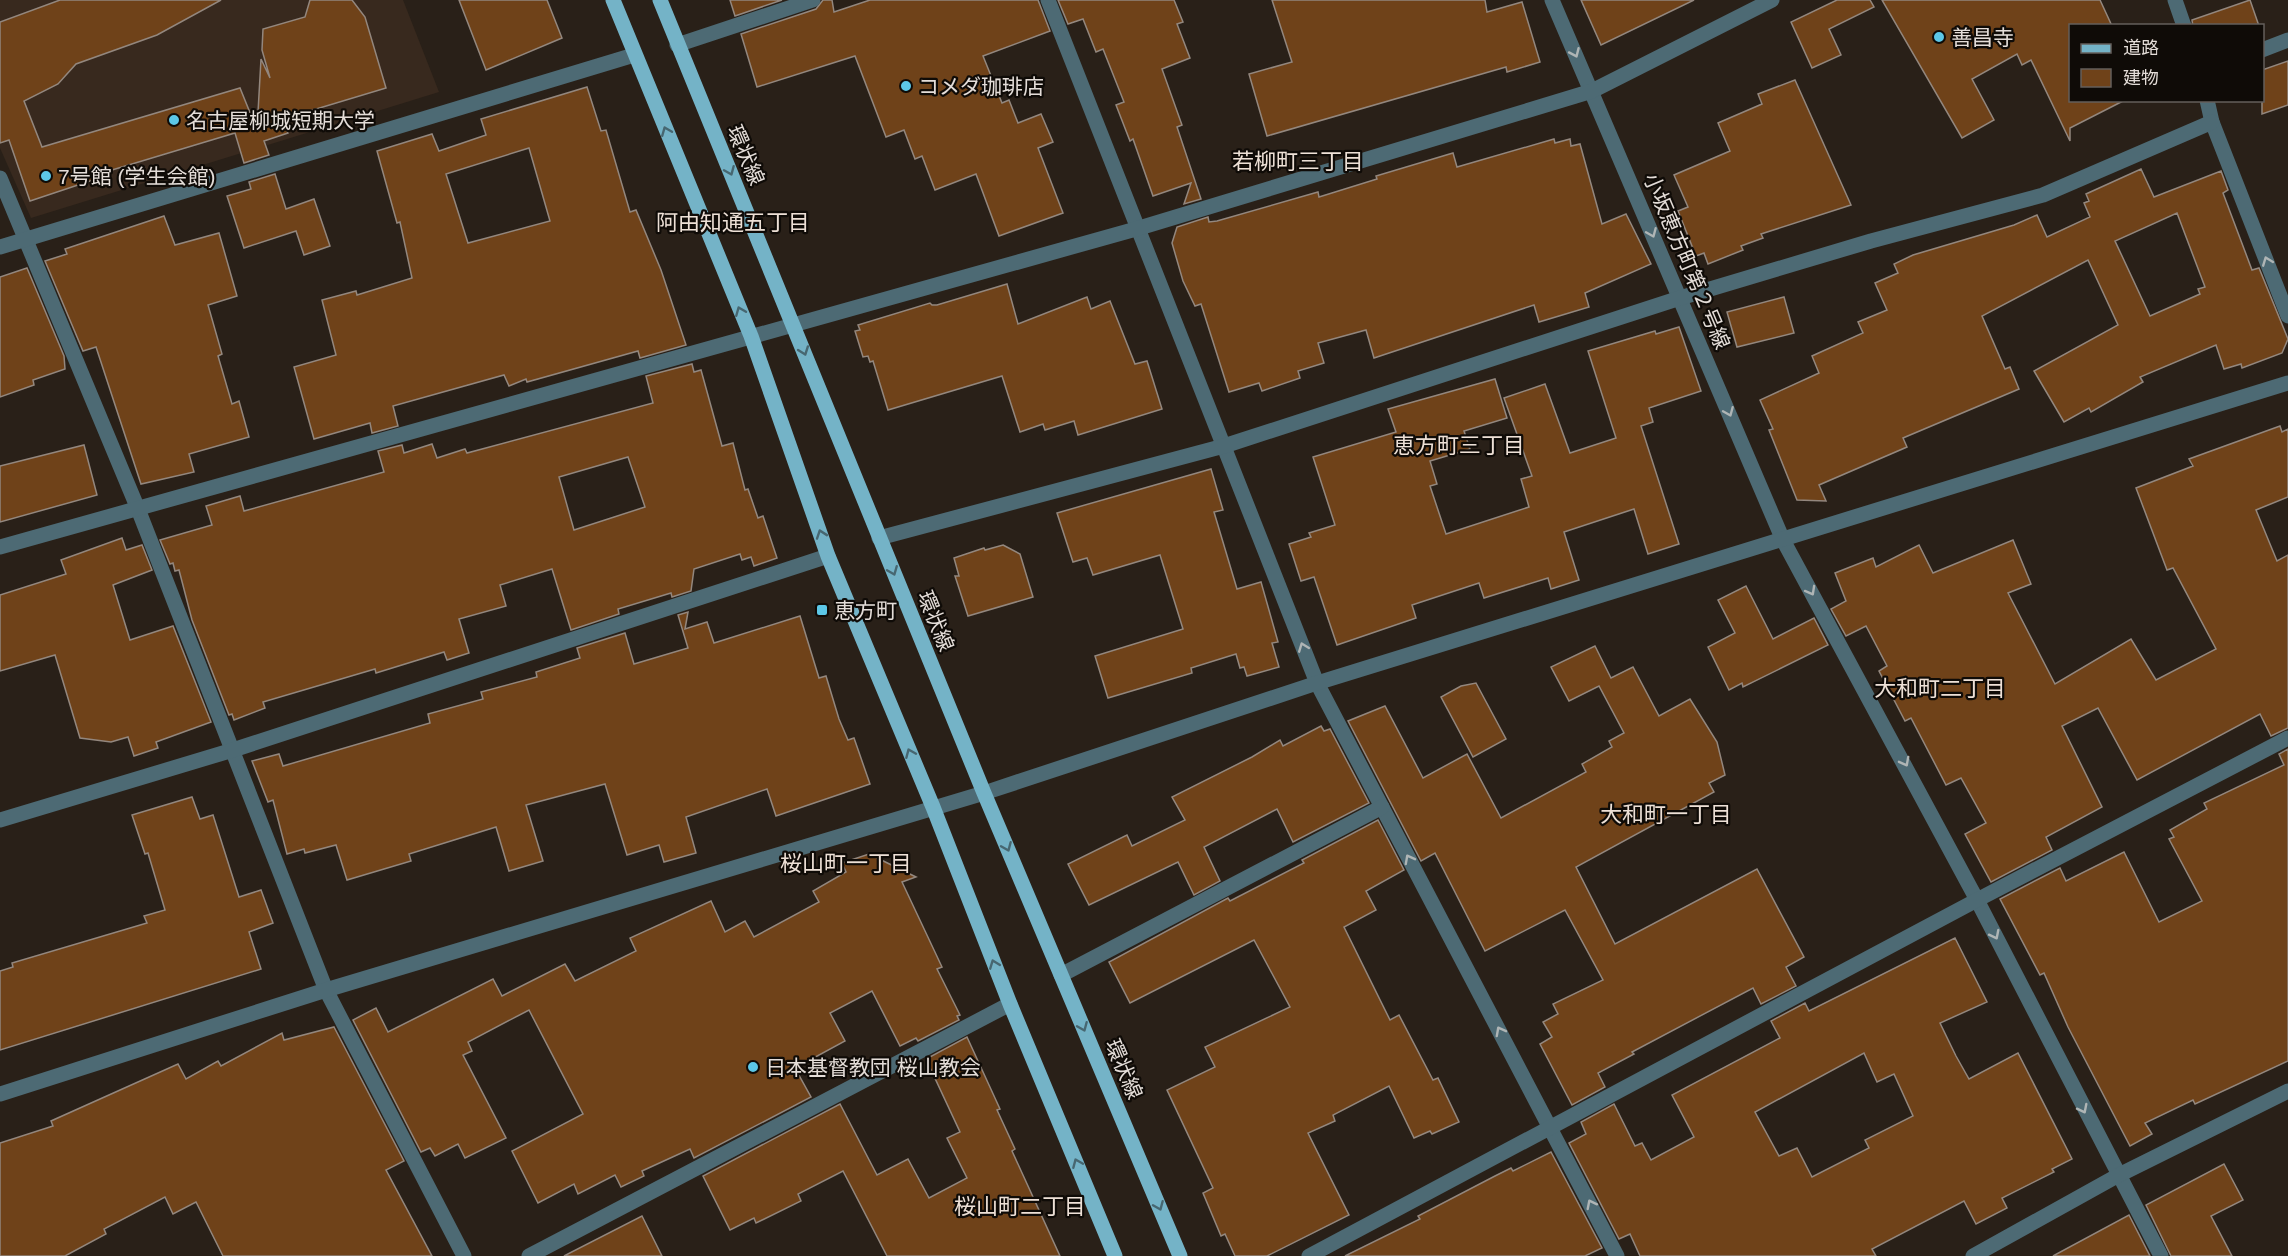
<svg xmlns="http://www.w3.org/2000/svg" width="2288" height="1256" font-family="Helvetica,'Noto Sans JP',sans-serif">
	<rect width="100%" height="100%" fill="#292018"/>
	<path fill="#38291e" d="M0,0h403l36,92 -408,126 -31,-70z"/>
	<g fill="#6f4219" stroke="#93877e" stroke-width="1.5" fill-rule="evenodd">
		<path d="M60,0h161l-64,35 -81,29 -18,20 -34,17 18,46 198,-59 17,42 4,-71 9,19 -8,-28 1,-21 42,-12 5,-17h42l13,17 21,71 -103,31 5,14 -24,8 5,14 -25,8 -9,-30 -143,43 1,4 -63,21 -21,-61 -9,3v-121z"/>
		<path d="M459,0h88l15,38 -76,32z"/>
		<path d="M730,0h52l-47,16z"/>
		<path d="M823,0h9l2,12 36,-12h168l12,31 -67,25 19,47 7,-3 9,23 23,-9 12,28 -15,6 25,65 -64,23 -23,-62 -41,16 -13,-34 -7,3 -11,-29 -18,7 -31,-81 -98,31 -16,-53 75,-25z"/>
		<path d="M1058,0h116l9,22 -6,2 13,34 -28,11 20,56 -5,2 24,72 -17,5 7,-21 -38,13 -20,-57 -3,2 -14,-36 8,-3 -21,-53 -7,3 -13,-33 -15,5z"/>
		<path d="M1272,0h213l2,12 35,-10 18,60 -33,10 -1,-5 -239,69 -18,-62 43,-12z"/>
		<path d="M1581,0h113l-93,45z"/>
		<path d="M1837,0h33l4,7 -45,22 12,26 -29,13 -21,-46z"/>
		<path d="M1882,0h218l12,26h-42v74h55l-55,28v13l-39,-81 -9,5 -5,-11 -45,25 22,41 -32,18z"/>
		<path d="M2250,0l9,26h-66l-1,-6z"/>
		<path d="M2288,61v44l-26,9v-44z"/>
		<path d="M1795,80l56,125 -90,29 2,4 -22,8 2,4 -35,14 -4,-11 -8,3 -18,-45 10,-4 -14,-32 56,-24 -12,-28 44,-19 -4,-10z"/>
		<path d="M587,87l14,44 5,-1 24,82 6,-2 25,60 25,75 -46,13 -2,-7 -111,31 -1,-3 -17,7 -5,-11 -111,31 5,20 -26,7 -2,-10 -56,16 -20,-72 42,-12 -14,-55 34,-9 1,4 55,-17 -12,-56 -3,1 -20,-72 55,-17 7,17 47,-16 -5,-16zM529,148l21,73 -82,22 -22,-69z"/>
		<path d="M1554,139l1,4 15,-4 1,7 9,-2 22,80 24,-10 25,50 -66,29 4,14 -50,15 -5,-17 -160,53 -8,-28 -48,13 6,20 -26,8 2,7 -38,13 -3,-8 -30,9 -28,-88 -6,2 -12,-25 -11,-38 5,-16 31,-10 1,5 8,-1 101,-29 1,5 58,-18 -1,-3 77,-23 4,14z"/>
		<path d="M2141,169l13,28 67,-26 7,19 -5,3 29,77 7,-2 29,71 -6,14 -40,15 -1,-4 -17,5 -8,-24 -76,32 3,5 -52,30 -2,-4 -25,14 -30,-51 84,-46 -30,-65 -106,56 23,53 5,-2 9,22 -116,49 4,9 -88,38 7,16 -29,-1 -28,-70 4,-1 -13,-29 59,-27 -7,-17 51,-23 -5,-11 29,-12 -12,-27 23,-10 -4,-9 19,-9 101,-30 23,-10 10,22 43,-20 -6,-14 5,-2 -3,-7zM2177,213l28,74 -7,2 2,5 -50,22 -35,-75z"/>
		<path d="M275,174l11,35 28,-10 16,47 -26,9 -8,-24 -52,17 -17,-52 24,-7 -2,-7z"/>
		<path d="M164,216l11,29 44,-12 18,63 -29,9 14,49 -4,2 14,48 7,-3 10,36 -60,17 5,18 -53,12 -45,-137 -13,4 -38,-90 22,-7 -2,-5z"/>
		<path d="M27,268l37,88 1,13 -32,11 1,5 -34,12v-120z"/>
		<path d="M1007,284l11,40 69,-27 4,12 19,-8 25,63 12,-3 15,48 -84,26 -4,-14 -29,9 -2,-6 -23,8 -18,-56 -114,34 -15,-49 -3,1 -2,-6 -5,1 -8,-26 5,-1 -2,-5 72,-22 2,2h5z"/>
		<path d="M1784,297l10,36 -57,14 -10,-35z"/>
		<path d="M1679,327l22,64 -52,17 4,14 -12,4 38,118 -31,10 -14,-45 -70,23 15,48 -28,9 -3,-11 -64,20 -5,-15 -67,22 4,13 -79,27 -23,-68 -13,4 -12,-37 22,-7 -2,-4 26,-8 -22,-68 83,-25 -8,-23 107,-30 12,39 -43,13 6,18 -40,12 7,23 -7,2 16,48 83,-27 -8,-28 11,-3 -28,-78 41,-14 25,69 46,-15 -28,-87 67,-20 1,3z"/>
		<path d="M692,364l2,8 7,-2 21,76 11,-3 12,47 3,-1 10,29 5,-2 14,42 -23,8 -3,-9 -9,3 -2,-6 -46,15 -3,22 -19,6 -1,-4 -53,16 1,5 -48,16 -19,-61 -52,16 6,21 -47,13 10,34 -22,7 -3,-8 -68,21 -1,-4 -112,33 2,6 -31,12 -2,-6 -3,1 -37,-95 -13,-50 -4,1 -2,-8 -3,1 -10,-24 52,-15 -6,-19 34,-10 4,15 140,-39 -6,-21 24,-6 2,8 28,-9 5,14 28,-9 2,4 186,-50 -7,-27zM628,457l17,50 -71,23 -15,-53z"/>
		<path d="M2280,426l2,6 6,-3v68l-32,13 21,51 11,-6v173l-17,8 -11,-22 -123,66 -39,-72 -36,18 40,81 -56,30 6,13 -61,32 -26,-48 21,-11 -25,-45 -15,7 -35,-67 -6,3 -26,-50 8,-5 -21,-40 -20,10 -15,-27 15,-8 -11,-28 38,-15 3,9 43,-22 14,28 80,-33 18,44 -23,9 47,91 76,-45 25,41 60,-31 -43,-81 -6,2 -31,-82 57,-22 -4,-7z"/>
		<path d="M84,445l13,50 -97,27v-56z"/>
		<path d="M1211,469l12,41 -9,2 23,77 24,-7 17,60 -6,1 7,24 -32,9 -3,-9 -4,1 -4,-14 -45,14 1,5 -84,25 -13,-42 88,-27 -23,-74 -67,20 -6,-17 -14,4 -16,-49z"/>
		<path d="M122,538l4,12 16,-5 10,25 -39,15 17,55 43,-14 38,96 -55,20 2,6 -24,8 -6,-19 -17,5 -31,-4 -25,-83 -55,16v-76l66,-21 -5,-14z"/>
		<path d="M1003,545l17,9 13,43 -65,19 -13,-40h4l-5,-18 30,-10 1,2z"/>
		<path d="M1746,586l27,53 41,-21 14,27 -85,42 -1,-4 -13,7 -21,-43 27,-14 -17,-33z"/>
		<path d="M688,612l-3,17 22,-7 7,21 86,-27 19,62 7,-2 13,43 9,21 6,-2 16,46 -94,32 -9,-27 -81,28 10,36 -32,9 -5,-17 -32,10 -22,-71 -79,21 17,56 -34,10 -13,-44 -87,27 2,7 -64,19 -11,-35 -31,8 -1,-4 -17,5 -14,-54 -5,2 -16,-41 27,-7 4,12 147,-43 -2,-9 55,-15 -2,-7 56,-15 -1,-5 44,-14 -3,-10 48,-15 9,31 54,-16 -10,-33z"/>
		<path d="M1595,646l16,32 22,-11 26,49 31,-17 27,43 8,33 -16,8 5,9 -138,75 39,77 142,-75 47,88 -18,10 10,19 -35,18 -8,-16 -121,64 2,2 -36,19 7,14 -33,18 -32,-61 12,-7 -9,-15 15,-8 -5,-10 50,-24 -38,-70 -80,41 -50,-98 -14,8 -73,-140 37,-15 38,72 44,-24 34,64 85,-46 -4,-8 30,-17 -3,-6 15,-8 -25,-47 -30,15 -18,-34z"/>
		<path d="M1476,683l30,56 -33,18 -32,-60 20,-11z"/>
		<path d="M1321,726l3,5 6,-2 39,74 -76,39 -16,-33 -73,38 16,34 -26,14 -16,-33 -89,43 -21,-41 59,-29 5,11 53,-26 -13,-23 80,-40 28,-17 3,6z"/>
		<path d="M2288,749v312l-93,43 -2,-4 -48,23 7,11 -22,12 -62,-119 -24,-54 -4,2 -40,-76 60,-31 6,13 58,-29 35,70 43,-21 -33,-62 5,-2 -4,-7 37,-21 -3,-6 80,-38 -5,-11z"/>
		<path d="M192,797l8,22 13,-4 26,82 22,-7 12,33 -24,9 12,37 -261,81v-79l13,-4 -1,-4 135,-40 -3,-7 21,-6 -17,-57 -3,1 -13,-39z"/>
		<path d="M1378,820l26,50 -38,21 10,19 -32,17 46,93 9,-5 34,65 5,-2 21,44 -27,12 -2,-3 -16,7 -25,-52 -56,29 2,6 -27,12 41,82 -82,41h-32l-10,-22 -4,2 -18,-43 10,-5 -46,-98 48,-23 -10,-20 85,-40 -36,-67 -124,63 -21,-41 119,-64 2,3 74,-38 -2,-3z"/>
		<path d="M869,854l47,23 -14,5 40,85 -5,2 23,46 -3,1 2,4 -41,21 -2,-3 -16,8 -28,-55 -42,22 15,28 -50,27 16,29 -117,61 -4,-9 -48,22 2,5 -23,11 -6,-12 -37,19 -4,-10 -36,19 -26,-52 71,-37 -54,-104 -61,32 4,9 -9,4 43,83 -41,20 -7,-14 -23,12 -5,-8 -9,4 -68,-132 23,-12 12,24 105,-53 9,17 63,-32 10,17 61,-30 -6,-13 81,-37 14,31 20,-11 9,16 65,-35 -6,-11 33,-19 -4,-9z"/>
		<path d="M1955,938l32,64 -47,21 16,33 13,23 49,-26 54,106 -20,10 2,3 -52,26 5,10 -31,16 -12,-23 -92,48 4,7h-236l-10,-22 -11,5 -50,-96 17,-9 -5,-12 33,-18 21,42 7,-3 9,17 43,-23 -22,-42 108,-57 -9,-17 34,-18 4,8zM1864,1053l13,29 17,-8 19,42 -48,24 4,8 -57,29 -15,-29 -18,8 -24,-44z"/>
		<path d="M334,1027l70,134 -18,9 46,86h-209l-27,-54 -23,12 -8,-17 -61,32 2,5 -41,22h-65v-113l53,-17 -2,-5 127,-57 8,15 32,-18 3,5 61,-33 2,7z"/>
		<path d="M967,1037l33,72 -3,1 18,39 -3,2 48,105h-173l-44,-85 -45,23 3,7 -45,22 -2,-5 -24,12 -27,-54 137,-72 37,71 31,-16 21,39 38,-20 -20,-40 13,-6 -34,-73z"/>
		<path d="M1551,1152l51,96 -17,8h-240l75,-37 -2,-3 77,-40 16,-8 2,3z"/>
		<path d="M2224,1164l19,36 -32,16 21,40h-61l-25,-51z"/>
		<path d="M2129,1215l21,41h-97z"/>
		<path d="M642,1216l20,40h-98z"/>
	</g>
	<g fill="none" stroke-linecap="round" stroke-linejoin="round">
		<g stroke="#4d6a74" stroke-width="15">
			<path d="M1048,0l269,683 300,573"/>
			<path d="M1552,0l231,540 194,360 184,356"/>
			<path d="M2175,0l9,26"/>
			<path d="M677,45l136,-45"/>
			<path d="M2262,50l26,-10"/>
			<path d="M2207,100l5,22 76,194"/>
			<path d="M0,178l138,331 188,481 138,266"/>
			<path d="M0,247l634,-192"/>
			<path d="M879,538l345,-92 456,-148 191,-57 172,-46 169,-73"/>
			<path d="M0,547l1136,-318 456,-138 180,-91"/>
			<path d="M0,820l233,-70 595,-194"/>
			<path d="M1061,975l321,-168"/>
			<path d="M0,1094l326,-104 658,-197 333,-110 971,-300"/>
			<path d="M529,1256l481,-252"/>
			<path d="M1309,1256l668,-356 311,-162"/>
			<path d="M1973,1256l144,-80 171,-85"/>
		</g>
		<g stroke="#74b3c7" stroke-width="15">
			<path d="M613,0l138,336 77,220 105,251 77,197 105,252"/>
			<path d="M660,0l324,793 196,463"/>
		</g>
	</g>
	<defs><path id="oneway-chevron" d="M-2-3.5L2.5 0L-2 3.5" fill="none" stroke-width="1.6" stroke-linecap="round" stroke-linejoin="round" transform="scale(1.5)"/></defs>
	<g stroke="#afb5b5">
		<use href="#oneway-chevron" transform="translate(1575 53) rotate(66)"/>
		<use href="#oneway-chevron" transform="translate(1652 233) rotate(67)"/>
		<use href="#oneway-chevron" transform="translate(2267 261) rotate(-111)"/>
		<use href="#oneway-chevron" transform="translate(1729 412) rotate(67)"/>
		<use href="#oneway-chevron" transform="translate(1811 591) rotate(61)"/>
		<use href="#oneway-chevron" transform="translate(1303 647) rotate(-111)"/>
		<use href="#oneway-chevron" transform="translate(1905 762) rotate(62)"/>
		<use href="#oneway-chevron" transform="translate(1409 859) rotate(-118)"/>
		<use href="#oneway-chevron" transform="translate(1995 935) rotate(63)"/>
		<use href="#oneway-chevron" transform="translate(1500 1031) rotate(-118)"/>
		<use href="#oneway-chevron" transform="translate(2083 1109) rotate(63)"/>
		<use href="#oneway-chevron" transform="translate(1591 1204) rotate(-117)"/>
	</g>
	<g stroke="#476771">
		<use href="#oneway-chevron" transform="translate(666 131) rotate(-112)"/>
		<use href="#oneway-chevron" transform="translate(730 171) rotate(67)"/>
		<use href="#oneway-chevron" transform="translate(740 311) rotate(-112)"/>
		<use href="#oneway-chevron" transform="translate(804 351) rotate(70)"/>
		<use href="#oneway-chevron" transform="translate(821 534) rotate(-109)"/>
		<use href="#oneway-chevron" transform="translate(893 571) rotate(68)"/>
		<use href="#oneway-chevron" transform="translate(910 753) rotate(-113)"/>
		<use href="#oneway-chevron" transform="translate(1007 847) rotate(67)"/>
		<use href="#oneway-chevron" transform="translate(994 964) rotate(-111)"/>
		<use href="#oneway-chevron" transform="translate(1083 1027) rotate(67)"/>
		<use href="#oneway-chevron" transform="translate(1077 1163) rotate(-113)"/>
		<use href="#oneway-chevron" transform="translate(1159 1206) rotate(67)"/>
	</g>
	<g fill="#5cc7e7" stroke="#0f0b07" stroke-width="2">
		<circle cx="1939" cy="37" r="6"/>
		<circle cx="906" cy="86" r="6"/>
		<circle cx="174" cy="120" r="6"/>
		<circle cx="46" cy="176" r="6"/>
		<rect x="816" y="604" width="12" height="12" rx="3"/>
		<circle cx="753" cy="1067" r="6"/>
	</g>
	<g text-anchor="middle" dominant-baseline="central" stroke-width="4.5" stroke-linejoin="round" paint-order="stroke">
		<g font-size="21" fill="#e4ddd8" stroke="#0f0b07" text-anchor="start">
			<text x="1951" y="37">善昌寺</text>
			<text x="918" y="86">コメダ珈琲店</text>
			<text x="186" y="120">名古屋柳城短期大学</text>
			<text x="58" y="176">7号館 (学生会館)</text>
			<text x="834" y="610">恵方町</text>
			<text x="765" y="1067">日本基督教団 桜山教会</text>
		</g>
		<g font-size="21" fill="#e4ddd8" stroke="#0f0b07">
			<text transform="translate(746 155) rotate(67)">環状線</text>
			<text transform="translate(1687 261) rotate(67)">小坂恵方町第２号線</text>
			<text transform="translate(936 621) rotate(68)">環状線</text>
			<text transform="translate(1124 1069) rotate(67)">環状線</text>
		</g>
		<g font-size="22" fill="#ede0d6" stroke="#0f0b07">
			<text x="1298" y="161">若柳町三丁目</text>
			<text x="733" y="222">阿由知通五丁目</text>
			<text x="1459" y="445">恵方町三丁目</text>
			<text x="1940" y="688">大和町二丁目</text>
			<text x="1666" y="814">大和町一丁目</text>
			<text x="846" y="863">桜山町一丁目</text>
			<text x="1020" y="1206">桜山町二丁目</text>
		</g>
	</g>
	<rect x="2069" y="24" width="195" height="78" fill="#0f0b07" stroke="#645f5b" stroke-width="1.5"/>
	<rect x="2081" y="44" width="30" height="9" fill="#74b3c7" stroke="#645f5b" stroke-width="1.5"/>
	<text x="2123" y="54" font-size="18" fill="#e4ddd8">道路</text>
	<rect x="2081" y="69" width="30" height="18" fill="#6f4219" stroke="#645f5b" stroke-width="1.5"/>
	<text x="2123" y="84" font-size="18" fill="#e4ddd8">建物</text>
</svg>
